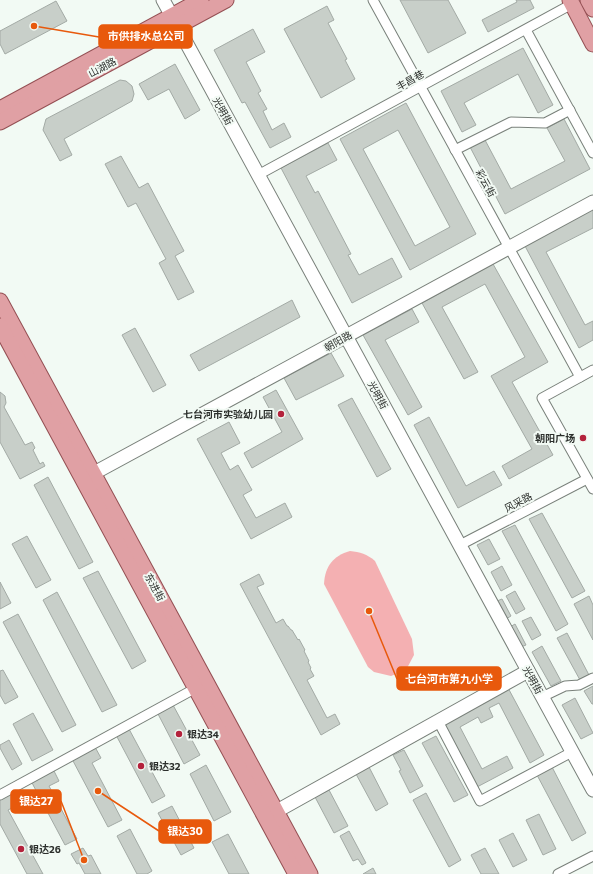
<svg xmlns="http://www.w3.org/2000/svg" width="593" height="874" font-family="Commissioner,'Noto Sans SC',sans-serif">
	<rect width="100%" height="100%" fill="#f2faf4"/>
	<path fill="#f4b0b2" d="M350,551c10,1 17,3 25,10l37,78 2,16 -8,15 -15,6 -17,-4 -6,-5 -44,-83c1,-18 9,-28 26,-33z"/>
	<g fill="#c8cfc9" stroke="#a3aaa5" fill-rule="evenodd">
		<path d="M400,0h48l18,33 -38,20z"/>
		<path d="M516,0h14l4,8 -46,24 -6,-12 35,-18z"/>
		<path d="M56,1l11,20 -62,33 -5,-10v-13z"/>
		<path d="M327,6l7,14 -6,3 19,36 -2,1 10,19 -34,19 -37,-69z"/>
		<path d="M253,29l12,23 -19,10 15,29 -3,2 9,16 -4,2 9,19 12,-7 7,14 -21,11 -25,-46 -3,1 -28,-53z"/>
		<path d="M523,48l30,57 -15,8 -20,-39 -54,29 12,22 -14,7 -21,-41z"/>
		<path d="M175,64l25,46 -15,9 -16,-30 -21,11 -9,-16z"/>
		<path d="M120,80l6,1 6,5 2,8 -2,7 -68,38 8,16 -12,6 -17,-31 3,-11z"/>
		<path d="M406,103l70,131 -66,36 -70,-131zM398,130l52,97 -35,19 -52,-97z"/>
		<path d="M564,119l26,50 -85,45 -35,-67 15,-7 26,49 54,-28 -18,-33z"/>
		<path d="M328,143l9,17 -31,16 9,17 3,-2 33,63 -3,1 11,20 33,-17 10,19 -50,26 -71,-135z"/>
		<path d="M121,156l18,32 9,-5 36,68 -9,5 19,36 -16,8 -19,-37 7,-4 -30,-56 -8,4 -23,-43z"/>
		<path d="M593,209v19l-47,24 39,73 8,-4v19l-14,8 -54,-102z"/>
		<path d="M493,264l55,98 -36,20 41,73 -44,24 -7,-13 30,-17 -41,-73 34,-19 -40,-73 -43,23 36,65 -14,7 -42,-76z"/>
		<path d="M292,300l8,17 -101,54 -9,-16z"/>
		<path d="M412,309l7,13 -34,18 37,67 -14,8 -45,-80z"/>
		<path d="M135,328l31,57 -13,7 -31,-57z"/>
		<path d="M331,353l13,23 -48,24 -12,-22z"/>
		<path d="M276,390l27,49 -51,29 -8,-15 38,-21 -19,-35z"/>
		<path d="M0,392l5,4 1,7 -2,4 21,38 7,-3 3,6 -2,2 7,14 3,-2 2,4 -25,13 -20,-37z"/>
		<path d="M352,398l39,71 -14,8 -39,-72z"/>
		<path d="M429,417l37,69 28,-15 8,14 -44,23 -44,-83z"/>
		<path d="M229,422l11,21 -19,10 9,17 8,-5 14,25 -9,5 13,23 29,-15 7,14 -41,22 -54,-100z"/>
		<path d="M48,477l45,85 -14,7 -45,-84z"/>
		<path d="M542,513l43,78 -13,7 -43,-79z"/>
		<path d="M515,525l53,99 -12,7 -54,-100z"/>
		<path d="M27,536l24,44 -15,8 -24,-44z"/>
		<path d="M489,539l11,20 -12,6 -11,-20z"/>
		<path d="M502,566l10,19 -11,6 -10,-19z"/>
		<path d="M98,571l48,90 -14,8 -49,-91z"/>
		<path d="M259,574l5,10 -7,3 19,36 7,-4 4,7h1l3,4h1l6,10 1,-1 6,11 -1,1 5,10 -1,1 3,6 -1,1 4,7 -7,4 20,38 8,-4 5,10 -19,11 -81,-151z"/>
		<path d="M0,582l11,21 -11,6z"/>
		<path d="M515,591l10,18 -9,5 -10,-18z"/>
		<path d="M57,592l60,113 -15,7 -59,-112z"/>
		<path d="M589,596l4,9v35l-19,-36z"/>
		<path d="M502,599l9,17 -5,3 -9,-18z"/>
		<path d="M18,614l58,111 -14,7 -59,-110z"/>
		<path d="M531,617l10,18 -9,5 -10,-19z"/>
		<path d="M515,624l11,21 -5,2 -11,-20z"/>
		<path d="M567,633l22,42 -9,5 -23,-42z"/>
		<path d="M542,646l19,35 -10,5 -19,-34z"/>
		<path d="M3,670l15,27 -13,7 -5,-9v-24z"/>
		<path d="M507,686l37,69 -14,8 -31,-60 -10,5 4,9 -12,6 -3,-6 -18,10 22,42 25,-13 6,12 -36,19 -35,-66z"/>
		<path d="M593,686v18h-1l-8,-13z"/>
		<path d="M575,698l18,35 -12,6 -19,-34z"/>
		<path d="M173,705l27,50 -16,9 -26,-50z"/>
		<path d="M33,713l20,37 -21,11 -19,-37z"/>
		<path d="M129,729l36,67 -13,7 -36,-68z"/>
		<path d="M436,736l32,59 -14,7 -32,-59z"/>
		<path d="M9,740l13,24 -10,6 -12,-22v-3z"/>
		<path d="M95,747l6,11 -9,5 30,57 -14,7 -36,-68z"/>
		<path d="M404,750l19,36 -13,7 -11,-22 2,-1 -8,-15z"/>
		<path d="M206,765l25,47 -17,9 -24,-47z"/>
		<path d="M369,767l19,37 -12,7 -20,-37z"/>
		<path d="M552,767l34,66 -14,8 -35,-66z"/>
		<path d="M53,769l6,12 -10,5 28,53 -12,6 -34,-64z"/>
		<path d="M329,790l19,36 -14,7 -19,-36z"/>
		<path d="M11,791l7,14 -10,5 35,64h-16l-27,-50v-28z"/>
		<path d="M426,793l35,67 -12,7 -36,-67z"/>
		<path d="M172,806l22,42 -13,7 -23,-42z"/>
		<path d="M539,814l17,35 -13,6 -17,-35z"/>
		<path d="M130,829l22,42 -5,3h-10l-20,-38z"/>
		<path d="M349,831l17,32 -4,2 -4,-6 -5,2 -13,-25z"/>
		<path d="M513,833l14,27 -14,7 -14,-27z"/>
		<path d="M228,834l21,40h-20l-17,-32z"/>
		<path d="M83,848l5,8 3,-1 10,19h-16l-6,-11 -2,1 -6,-10z"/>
		<path d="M485,848l14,26h-18l-10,-19z"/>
		<path d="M373,868l3,6h-13z"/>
	</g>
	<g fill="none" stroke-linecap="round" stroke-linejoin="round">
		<defs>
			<g id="street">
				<path d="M373,0l207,377"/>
				<path d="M526,30l67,123"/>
				<path d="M455,150l56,-28 34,1 25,-13"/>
				<path d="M258,175l314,-171"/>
				<path d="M593,370l-51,28 51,91"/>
				<path d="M460,545l127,-66"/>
				<path d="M542,697l23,-11 14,-1 14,-7"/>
				<path d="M438,721l42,80 92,-49"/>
				<path d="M0,795l196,-107"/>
				<path d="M558,874l35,-18"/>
			</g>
			<g id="secondary">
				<path d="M163,0l430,790"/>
				<path d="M85,478l508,-276"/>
				<path d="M277,811l251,-140"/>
			</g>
			<g id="primary">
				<path d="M570,0l23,44"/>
				<path d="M588,0l5,9"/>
				<path d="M0,109l201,-109"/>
				<path d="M0,122l226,-122"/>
				<path d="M0,301l310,573"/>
				<path d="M0,326l296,548"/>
			</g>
		</defs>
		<use href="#street" stroke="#79807a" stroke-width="11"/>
		<use href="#secondary" stroke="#79807a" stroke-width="15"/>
		<use href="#primary" stroke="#944f53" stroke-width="17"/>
		<use href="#street" stroke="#fff" stroke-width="9"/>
		<use href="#secondary" stroke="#fff" stroke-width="13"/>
		<use href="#primary" stroke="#e0a0a4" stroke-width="15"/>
	</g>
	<g fill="#b4223c" stroke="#f2faf4" stroke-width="1.5">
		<circle cx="281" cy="414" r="4"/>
		<circle cx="583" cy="438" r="4"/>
		<circle cx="179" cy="734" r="4"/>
		<circle cx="141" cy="766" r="4"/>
		<circle cx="21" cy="849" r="4"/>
	</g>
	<g text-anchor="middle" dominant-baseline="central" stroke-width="4" stroke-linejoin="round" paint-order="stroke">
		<g font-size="10" fill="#2c2f2c" stroke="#f2faf4">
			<text transform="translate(102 67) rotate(-28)">山湖路</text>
			<text transform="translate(410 80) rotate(-29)">丰昌巷</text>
			<text transform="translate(223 111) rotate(61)">光明街</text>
			<text transform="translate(486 183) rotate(61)">彩云街</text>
			<text transform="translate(338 341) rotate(-29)">朝阳路</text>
			<text transform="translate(378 395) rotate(61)">光明街</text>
			<text transform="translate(518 502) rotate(-28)">风采路</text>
			<text transform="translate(155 587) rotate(61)">东进街</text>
			<text transform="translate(533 680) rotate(61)">光明街</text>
		</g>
		<g font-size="10" font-weight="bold" fill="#2c2f2c" stroke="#f2faf4" text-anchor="start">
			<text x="273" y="414" text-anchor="end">七台河市实验幼儿园</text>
			<text x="575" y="438" text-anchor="end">朝阳广场</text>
			<text x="187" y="734">银达34</text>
			<text x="149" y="766">银达32</text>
			<text x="29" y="849">银达26</text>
		</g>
	</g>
	<path fill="none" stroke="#e8590c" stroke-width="1.5" d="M34 26L99 37M369 611L397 679M84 860L61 801M98 791L159 831"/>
	<g fill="#e8590c" stroke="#f2faf4" stroke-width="1.5">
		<circle cx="34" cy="26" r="4"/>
		<circle cx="369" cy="611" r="4"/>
		<circle cx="84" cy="860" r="4"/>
		<circle cx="98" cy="791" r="4"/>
	</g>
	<g fill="#e8590c" stroke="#e8590c" stroke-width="1.5">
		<rect x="99" y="25" width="93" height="23" rx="4"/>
		<rect x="397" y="667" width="104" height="23" rx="4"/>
		<rect x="11" y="790" width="50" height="23" rx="4"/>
		<rect x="159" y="820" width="52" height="23" rx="4"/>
	</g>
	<g font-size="11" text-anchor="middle" font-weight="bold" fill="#fff">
		<text x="146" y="40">市供排水总公司</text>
		<text x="449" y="683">七台河市第九小学</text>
		<text x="36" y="805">银达27</text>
		<text x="185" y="835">银达30</text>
	</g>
</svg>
